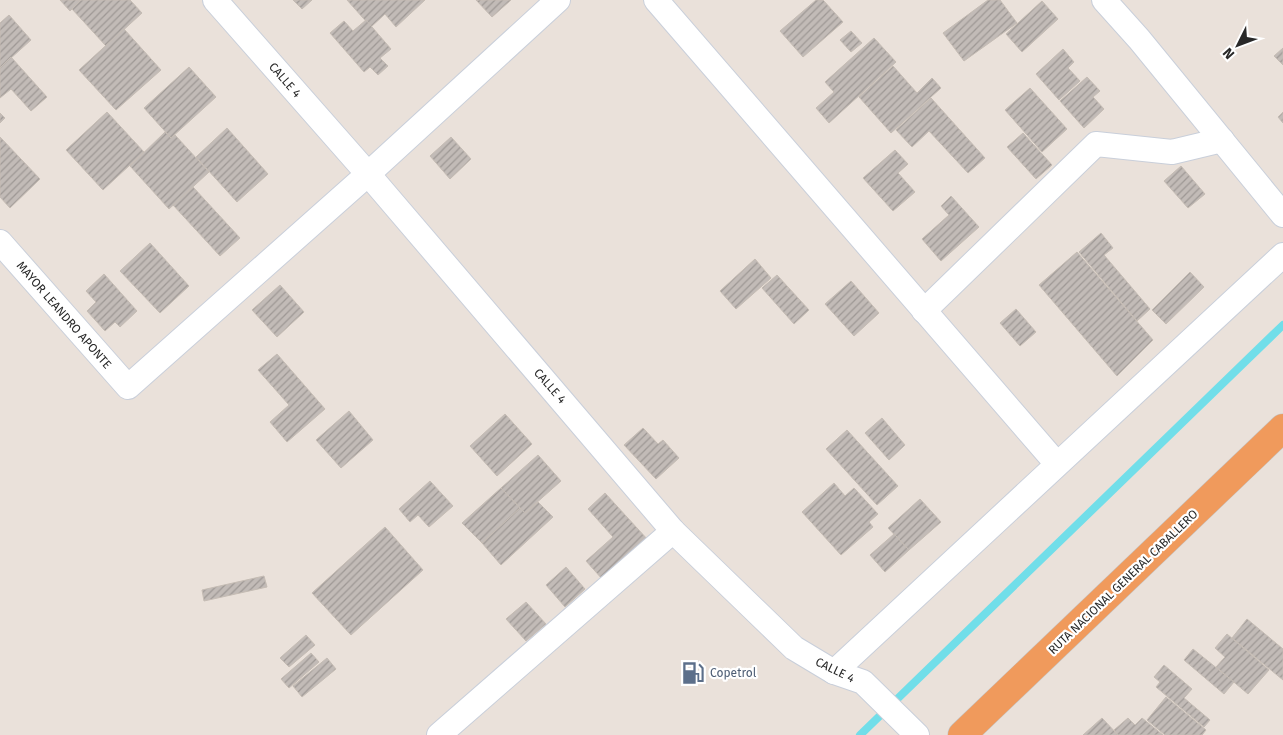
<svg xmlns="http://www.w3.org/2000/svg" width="1283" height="735" font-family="'Fira Sans',sans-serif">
	<defs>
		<pattern id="building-hatch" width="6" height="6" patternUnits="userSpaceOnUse" patternTransform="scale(1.25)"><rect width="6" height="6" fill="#c2bbb7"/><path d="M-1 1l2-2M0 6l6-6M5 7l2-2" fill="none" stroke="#9e9895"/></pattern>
	</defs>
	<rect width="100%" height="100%" fill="#eae1da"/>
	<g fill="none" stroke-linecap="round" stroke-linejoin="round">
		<path stroke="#71dee9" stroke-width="8" d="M860,735l423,-410"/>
	</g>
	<g fill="url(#building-hatch)" stroke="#c5bcb4">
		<path d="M60,0h21l-11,11z"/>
		<path d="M81,0h49l12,13 -36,33 -34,-37z"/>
		<path d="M293,0h19l-10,9z"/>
		<path d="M347,0h78l-29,27 -11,-13 -14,13z"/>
		<path d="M476,0h35l-19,17z"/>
		<path d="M816,0h7l20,22 -40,35 -23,-26z"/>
		<path d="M988,0h12l17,23 -53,38 -21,-28z"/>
		<path d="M1042,1l16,18 -36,33 -16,-18z"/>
		<path d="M9,15l22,25 -31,28v-45z"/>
		<path d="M366,20l25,29 -11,9 8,8 -10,9 -8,-8 -6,5 -34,-39 14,-12 9,10z"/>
		<path d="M124,29l37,41 -45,40 -37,-40z"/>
		<path d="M851,31l11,12 -11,9 -11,-12z"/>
		<path d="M874,38l22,24 -67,61 -13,-15 18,-16 -9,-10z"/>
		<path d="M1283,48v17l-9,-9z"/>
		<path d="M1063,49l11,13 -6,6 12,13 -21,19 -23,-26z"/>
		<path d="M11,57l36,40 -16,14 -20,-22 -11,9v-30z"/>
		<path d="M893,66l24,27 15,-15 9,10 -50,45 -32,-36z"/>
		<path d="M189,67l27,30 -45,41 -27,-30z"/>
		<path d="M1087,77l13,14 -7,6 11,12 -20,19 -24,-27z"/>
		<path d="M1030,88l37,41 -25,23 -37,-42z"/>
		<path d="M931,98l54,60 -17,15 -39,-42 -17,16 -16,-17z"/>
		<path d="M107,112l37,40 -41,38 -37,-40z"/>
		<path d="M1283,112v11l-5,-6z"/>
		<path d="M0,113l5,5 -5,5z"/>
		<path d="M227,128l41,46 -31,28 -41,-45z"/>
		<path d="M165,132l6,6 4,-3 34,37 -40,37 -39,-43z"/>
		<path d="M1023,133l29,32 -16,14 -29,-32z"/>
		<path d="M0,137l40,42 -30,29 -10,-11z"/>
		<path d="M451,137l20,22 -21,20 -20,-23z"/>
		<path d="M895,150l13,14 -10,9 17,19 -22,19 -30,-33z"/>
		<path d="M1181,166l24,28 -17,14 -24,-27z"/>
		<path d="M193,187l47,51 -20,18 -47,-51z"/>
		<path d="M951,196l28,31 -38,34 -19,-22 27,-24 -8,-9z"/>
		<path d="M1101,233l12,15 -9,7 46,54 -13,12 -58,-69z"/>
		<path d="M150,243l39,43 -29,27 -40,-42z"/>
		<path d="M1077,252l76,88 -36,36 -78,-91z"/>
		<path d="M755,259l16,19 -35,31 -16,-18z"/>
		<path d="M1190,272l14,15 -38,37 -14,-14z"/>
		<path d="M104,274l33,37 -17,16 -5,-5 -10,9 -18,-20 9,-9 -10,-11z"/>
		<path d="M777,275l32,35 -15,14 -32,-36z"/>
		<path d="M851,281l28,32 -25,23 -29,-32z"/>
		<path d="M280,285l24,27 -27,25 -25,-27z"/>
		<path d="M1016,309l20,23 -16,14 -20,-23z"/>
		<path d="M277,354l48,55 -38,33 -17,-20 19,-17 -31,-35z"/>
		<path d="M349,411l24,29 -32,28 -25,-28z"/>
		<path d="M505,414l27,30 -35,32 -27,-30z"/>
		<path d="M882,418l23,27 -16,15 -24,-27z"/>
		<path d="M643,428l15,16 5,-4 16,18 -23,21 -32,-34z"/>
		<path d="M847,430l51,56 -21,19 -51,-56z"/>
		<path d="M538,455l23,26 -36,32 -24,-25z"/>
		<path d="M430,481l23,25 -24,21 -11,-12 -8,7 -11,-13z"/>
		<path d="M834,483l11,13 9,-8 24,26 -9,8 4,5 -32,28 -39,-43z"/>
		<path d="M501,488l19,20 -38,35 -20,-20z"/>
		<path d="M605,493l43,47 -45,40 -17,-19 27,-24 -25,-28z"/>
		<path d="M920,499l21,23 -32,28 -21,-22z"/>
		<path d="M538,502l15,15 -52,48 -19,-22 38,-35 5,5z"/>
		<path d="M385,527l38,43 -72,65 -39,-42z"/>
		<path d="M894,534l15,16 -24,22 -15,-17z"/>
		<path d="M566,567l19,22 -20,18 -19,-22z"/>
		<path d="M264,576l3,11 -63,14 -2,-11z"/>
		<path d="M526,602l20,22 -20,17 -20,-22z"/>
		<path d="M1247,619l36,30v31l-51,-42z"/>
		<path d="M1227,634l42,36 -21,24 -32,-27 9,-10 -10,-9z"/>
		<path d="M306,635l9,10 -26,22 -9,-9z"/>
		<path d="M1193,649l41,33 -10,12 -40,-34z"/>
		<path d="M311,653l8,9 -30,26 -8,-9z"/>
		<path d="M327,658l9,11 -34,28 -9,-11z"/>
		<path d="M1164,665l28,24 -8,9 26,22 -6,7 -48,-40 4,-5 -6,-5z"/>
		<path d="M1166,697l40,33 -4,5h-37l-18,-15z"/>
		<path d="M1102,718l16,17h-35z"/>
		<path d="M1128,718l7,7 7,-7 21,17h-45l-4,-5z"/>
	</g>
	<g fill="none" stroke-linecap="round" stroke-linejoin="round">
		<defs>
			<g id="minor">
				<path d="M215,0l153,174 305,357 121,117 40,24 29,10 54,53"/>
				<path d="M656,0l401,464"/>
				<path d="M1104,0l35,39 144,176"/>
				<path d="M0,242l128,145 240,-213 190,-174"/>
				<path d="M924,311l172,-167 76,8 50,-12"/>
				<path d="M834,672l449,-417"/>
				<path d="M439,735l234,-204"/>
			</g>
			<path id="trunk" d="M962,735l321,-307"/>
		</defs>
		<use href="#minor" stroke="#c9cfda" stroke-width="26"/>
		<use href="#trunk" stroke="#c3c3c3" stroke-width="29"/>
		<use href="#minor" stroke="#fff" stroke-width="24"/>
		<use href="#trunk" stroke="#f09a5c" stroke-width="28"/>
	</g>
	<defs>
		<symbol id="fuel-bare" viewBox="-9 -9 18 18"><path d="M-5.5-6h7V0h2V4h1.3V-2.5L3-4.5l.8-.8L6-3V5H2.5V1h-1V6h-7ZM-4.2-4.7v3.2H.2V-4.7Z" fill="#5c6f8a" stroke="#fff" stroke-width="2.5" paint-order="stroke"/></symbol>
	</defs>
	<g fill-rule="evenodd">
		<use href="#fuel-bare" x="677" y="657" width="32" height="32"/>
	</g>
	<g text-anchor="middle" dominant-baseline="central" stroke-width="4.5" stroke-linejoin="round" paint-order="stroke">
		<g font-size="12" fill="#282828" stroke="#fff">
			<text transform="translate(285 80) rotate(49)">CALLE 4</text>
			<text transform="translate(64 315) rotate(49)">MAYOR LEANDRO APONTE</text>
			<text transform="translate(550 386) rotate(49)">CALLE 4</text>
			<text transform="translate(1123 582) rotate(-44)">RUTA NACIONAL GENERAL CABALLERO</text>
			<text transform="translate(835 670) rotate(26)">CALLE 4</text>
		</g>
		<g font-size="12" fill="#4e5e75" stroke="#fff" text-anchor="start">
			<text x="710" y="673">Copetrol</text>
		</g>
	</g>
	<g transform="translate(1238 45) rotate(228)" stroke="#ffffff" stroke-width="4" paint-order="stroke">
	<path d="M0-4L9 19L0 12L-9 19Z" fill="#282828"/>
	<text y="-8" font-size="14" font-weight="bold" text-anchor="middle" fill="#282828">N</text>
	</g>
</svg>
